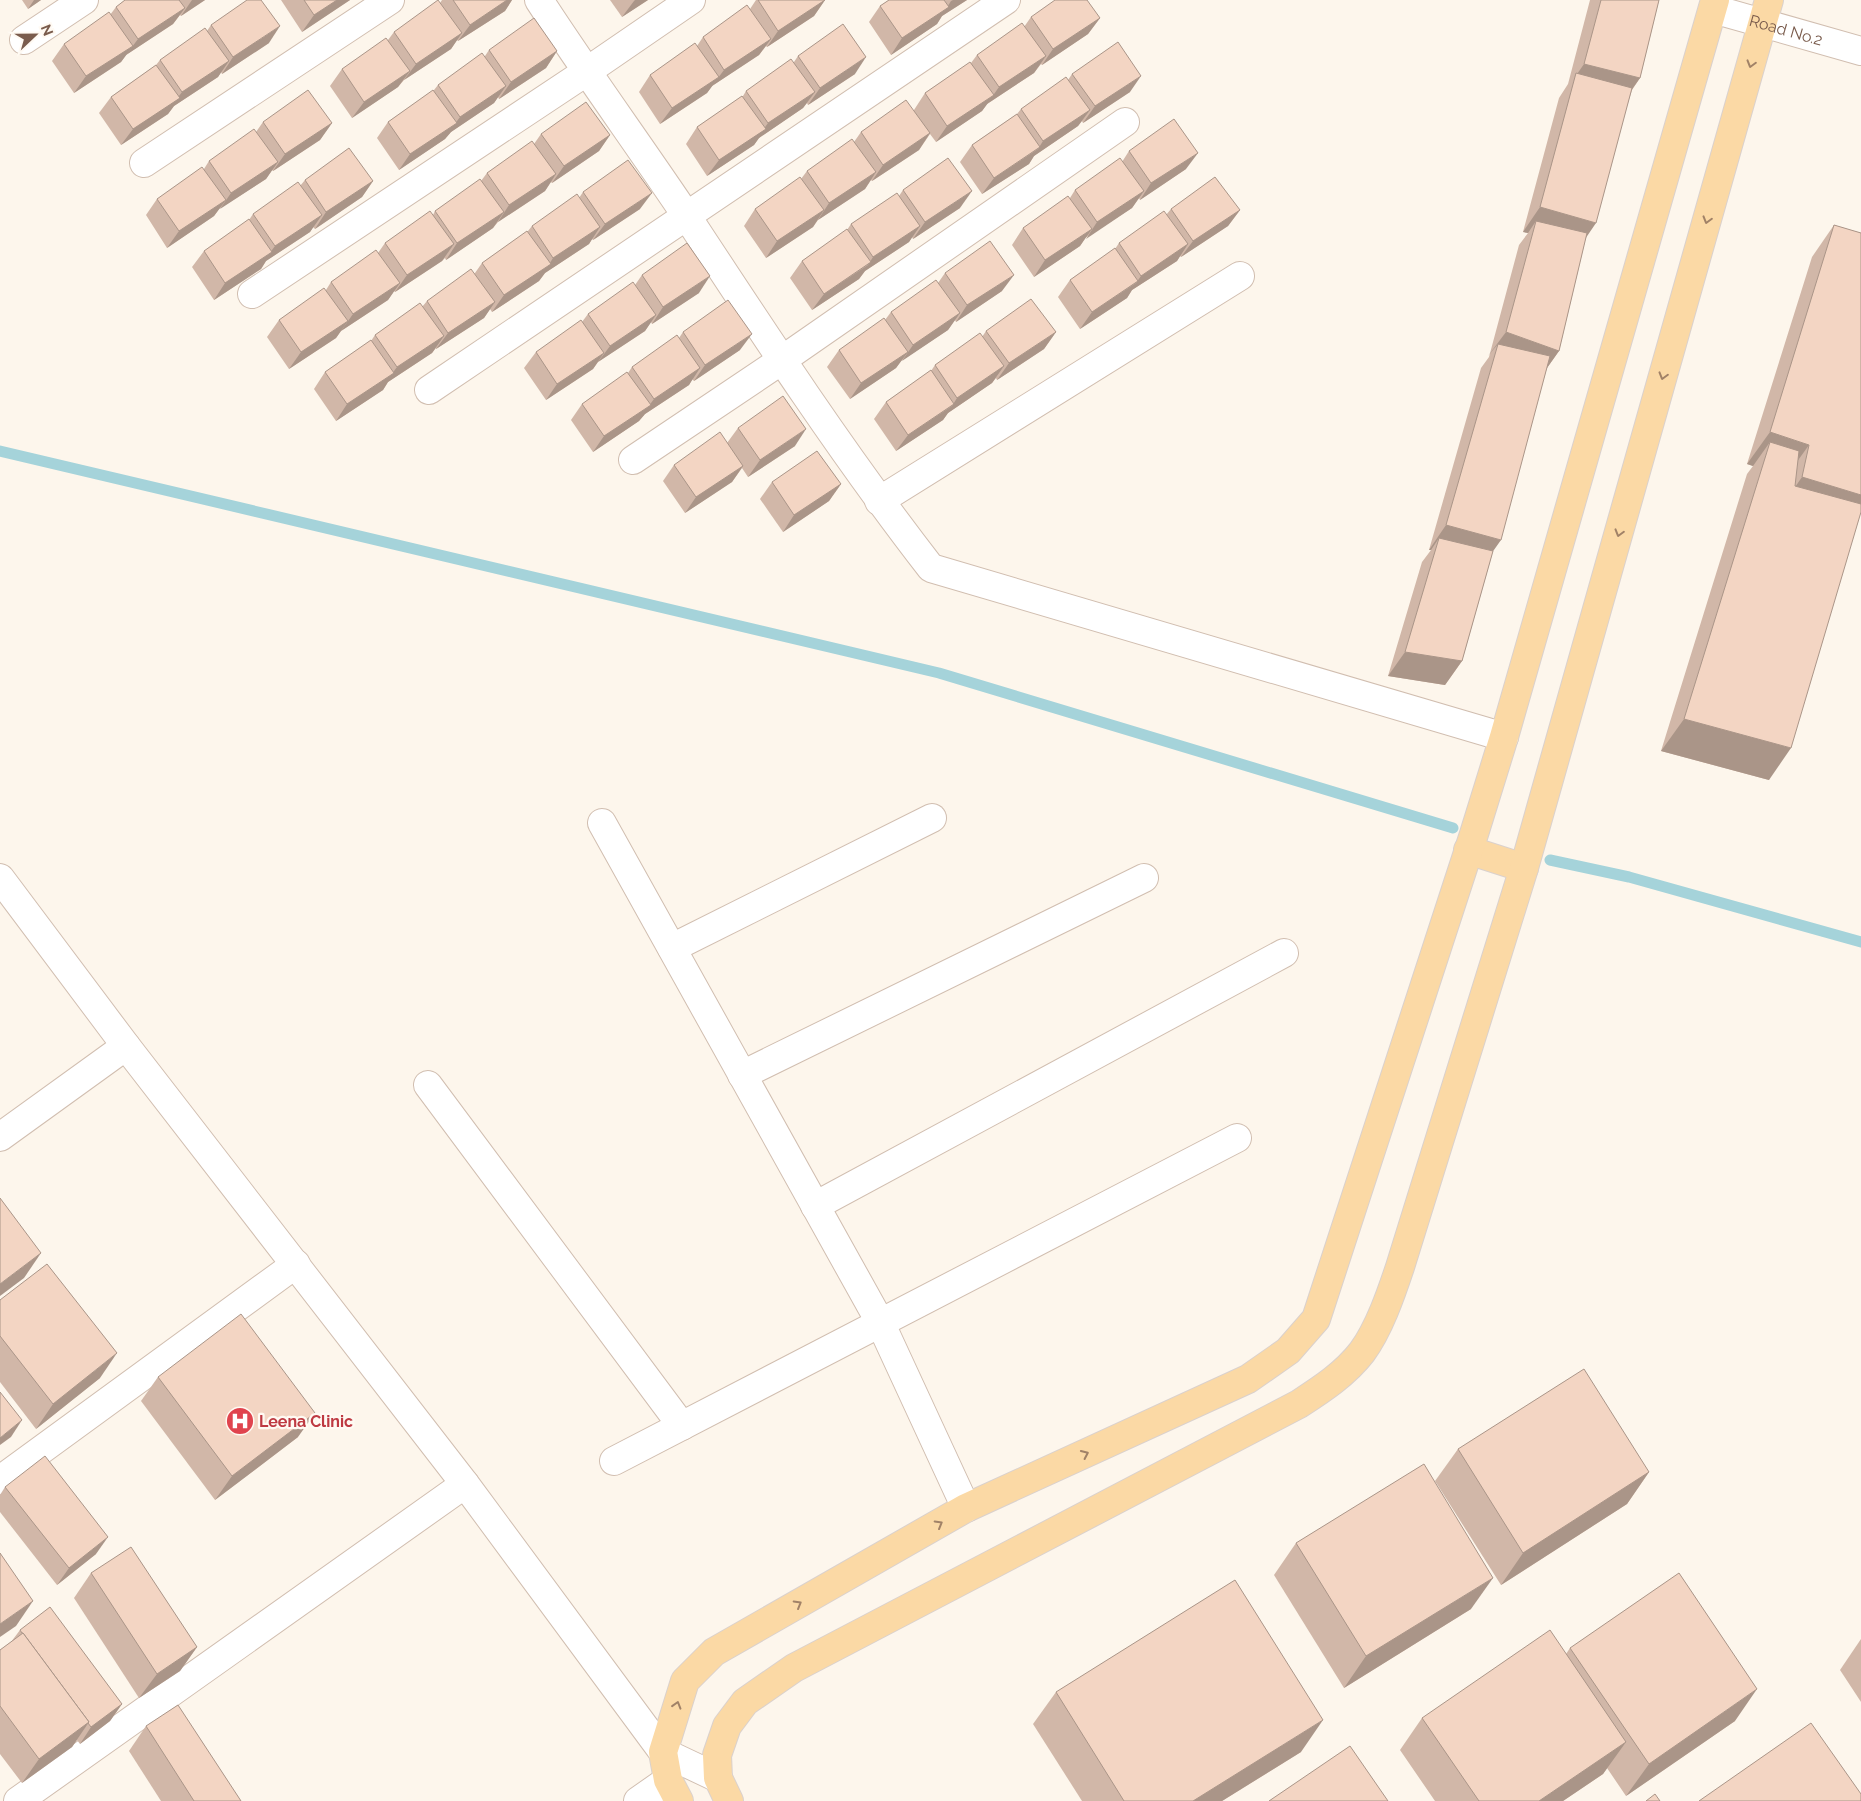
<svg xmlns="http://www.w3.org/2000/svg" width="1861" height="1801" font-family="Raleway,sans-serif">
	<rect width="100%" height="100%" fill="#fdf6ec"/>
	<g fill="none" stroke-linecap="round" stroke-linejoin="round">
		<g stroke="#a5d3da" stroke-width="11">
			<path d="M0,451l939,222 514,155"/>
			<path d="M1550,860l79,17 232,65"/>
		</g>
		<defs>
			<g id="minor">
				<path d="M539,0c48,74 100,145 149,218 78,119 156,238 243,350l573,169"/>
				<path id="s1" d="M1713,9l148,42"/>
				<path d="M24,40l60,-40"/>
				<path d="M144,163l246,-163"/>
				<path d="M252,294l334,-222 105,-72"/>
				<path d="M429,390l577,-390"/>
				<path d="M633,460l149,-100 343,-238"/>
				<path d="M879,501l361,-225"/>
				<path d="M602,823l278,499 86,186"/>
				<path d="M0,878l126,168 339,438 198,268 55,26"/>
				<path d="M672,948l260,-130"/>
				<path d="M742,1075l402,-197"/>
				<path d="M428,1085l254,341"/>
				<path d="M0,1137l126,-91"/>
				<path d="M815,1206l469,-253"/>
				<path d="M614,1461l623,-323"/>
				<path d="M0,1480l296,-216"/>
				<path d="M18,1801l447,-317"/>
				<path d="M638,1801l30,-21"/>
			</g>
			<g id="major">
				<path d="M1468,850l56,18"/>
				<path d="M679,1801l-11,-21 -5,-28 22,-71 29,-29 252,-144 282,-129 40,-28 28,-32 158,-485 30,-97 211,-737"/>
				<path d="M729,1801l-11,-23 -1,-23 10,-29 18,-24 49,-34 505,-264c23,-15 46,-30 63,-52 17,-23 29,-58 38,-85l124,-399 245,-868"/>
			</g>
		</defs>
		<use href="#minor" stroke="#d1beb0" stroke-width="30"/>
		<use href="#major" stroke="#dad1cd" stroke-width="30"/>
		<use href="#minor" stroke="#fff" stroke-width="28"/>
		<use href="#major" stroke="#fbd9a5" stroke-width="28"/>
	</g>
	<g fill="#d1b7a8">
		<path d="M22,0h19l-13,9z"/>
		<path d="M125,0h80l-24,16 -1,-1 -7,9 -47,31 -5,7 -47,31 -22,-32 12,-17 46,-29 6,-8z"/>
		<path d="M281,0h69l-48,32z"/>
		<path d="M442,0h70l-7,11 -47,30 -1,-1 -6,9 -47,31 -6,7 -46,31 -22,-32 12,-17 46,-29 6,-8 46,-29z"/>
		<path d="M610,0h38l-26,17z"/>
		<path d="M756,0h69l-11,16 -47,31 -1,-1 -7,9 -47,31 -5,7 -47,31 -21,-32 11,-17 47,-29 6,-9 47,-28z"/>
		<path d="M889,0h78l-25,16 -5,8 -46,31 -22,-33 11,-16z"/>
		<path d="M1590,0h69l-19,78 -8,12 -46,147 -27,114 -12,17 -54,183 -31,110 -17,24 -57,-9 34,-114 9,-12h-2l52,-182 8,-11 30,-112 9,-12 -5,-1 36,-134 9,-14z"/>
		<path d="M1031,17l69,1 -12,16 -46,31 -1,-1 -7,9 -47,31 -5,7 -46,31 -6,-8 -11,16 -47,31 -1,-1 -6,9 -47,31 -5,7 -47,31 -22,-32 11,-17 46,-30 6,-8 47,-29 7,-10 53,-22 11,-17 46,-30 6,-8 47,-28z"/>
		<path d="M211,25l58,18 -47,31 -1,-2 -3,5 -44,29 -6,8 -47,31 -22,-32 12,-16 45,-32 4,-5 47,-29z"/>
		<path d="M489,50l68,1 -11,17 -47,31 -1,-2 -4,6 -43,29 -6,7 -46,31 -22,-32 11,-16 46,-32 4,-5 47,-29z"/>
		<path d="M798,56l57,18 -47,31 -1,-2 -4,5 -44,30 -5,7 -47,31 -21,-32 11,-17 46,-31 3,-5 48,-29z"/>
		<path d="M1072,74l58,18 -47,31 -1,-2 -4,5 -44,30 -5,8 -47,30 -22,-32 12,-17 45,-31 4,-5 47,-29z"/>
		<path d="M263,122l69,1 -12,17 -47,31 -1,-1 -6,9 -47,30 -5,7 -47,32 -21,-33 11,-16 47,-30 5,-8 47,-29z"/>
		<path d="M541,134l69,1 -11,16 -47,32 -1,-1 -6,9 -47,31 -5,6 -47,32 -1,-2 -3,3 -47,31 -1,-1 -6,9 -47,31 -5,7 -47,31 -22,-32 12,-17 47,-30 5,-8 47,-29 7,-10 48,-28 2,-4 46,-30 6,-8 47,-29z"/>
		<path d="M1129,151l57,18 -46,31 -1,-2 -7,10 -47,30 -5,8 -46,31 -22,-32 11,-17 47,-30 5,-8 47,-28z"/>
		<path d="M305,180l68,1 -11,16 -47,32 -2,-2 -3,5 -44,29 -5,8 -47,31 -22,-33 12,-16 45,-31 4,-6 47,-28z"/>
		<path d="M903,190l57,18 -47,31 -1,-2 -3,5 -44,29 -6,8 -47,31 -22,-32 12,-17 45,-31 4,-6 48,-28z"/>
		<path d="M583,192l57,17 -47,31 -1,-1 -3,5 -44,29 -6,8 -47,31 -2,-3 -6,9 -48,31v-1l-4,5 -44,29 -5,8 -47,31 -22,-32 11,-17 46,-31 4,-6 47,-28 5,-6 48,-28 7,-10 46,-32 4,-5 47,-28z"/>
		<path d="M1171,209l69,1 -12,16 -47,31 -1,-1 -3,5 -45,29 -5,8 -47,31 -22,-32 12,-17 45,-31 4,-6 47,-28z"/>
		<path d="M1834,225l27,8v271l-92,276 -108,-29 86,-277 6,-8 -6,-2 65,-207z"/>
		<path d="M945,273l57,18 -46,31 -1,-2 -7,10 -47,31 -5,7 -46,31 -23,-32 12,-17 46,-30 6,-8 47,-29z"/>
		<path d="M642,275l57,18 -47,31 -1,-2 -6,9 -47,31 -5,7 -47,31 -22,-32 12,-16 46,-30 6,-8 47,-29z"/>
		<path d="M986,331l70,1 -12,17 -47,31 -1,-2 -4,5 -44,30 -5,7 -47,31 -22,-32 12,-17 45,-31 4,-6 47,-28z"/>
		<path d="M683,332l57,18 -46,31 -2,-2 -3,6 -44,29 -6,7 -46,31 -22,-32 11,-16 46,-31 4,-6 47,-29z"/>
		<path d="M738,428l57,18 -47,31 -6,-9 -10,14 -47,31 -22,-32 11,-16 53,-22z"/>
		<path d="M772,482l69,2 -12,17 -46,31 -23,-33z"/>
		<path d="M0,1300l100,78 -64,51 -36,-47z"/>
		<path d="M158,1377l140,60 -83,63 -74,-99z"/>
		<path d="M1458,1449l191,23 -22,32 -126,81 -66,-104z"/>
		<path d="M5,1487l91,67 -39,31 -57,-73v-17z"/>
		<path d="M1296,1543l175,66 -127,79 -70,-113z"/>
		<path d="M91,1573l106,74 -17,24 -41,27 -65,-100z"/>
		<path d="M20,1630l102,74 -12,17 -30,23 -3,-4 -5,7 -50,36 -22,-29v-104l11,-8z"/>
		<path d="M1861,1639v63l-21,-32z"/>
		<path d="M1570,1648l165,73 -109,75 -19,-28 -4,6 -40,27h-128l-35,-51 22,-32 144,-64z"/>
		<path d="M1056,1692l245,60 -79,49h-140l-49,-77z"/>
		<path d="M146,1726l95,75h-80l-32,-50z"/>
	</g>
	<g fill="#aa9588">
		<path d="M34,0h7l-13,9z"/>
		<path d="M192,0h13l-24,16z"/>
		<path d="M337,0h13l-48,32 12,-17z"/>
		<path d="M507,0h5l-7,11 -47,30 12,-16z"/>
		<path d="M635,0h13l-26,17 12,-16z"/>
		<path d="M825,0l-11,16 -47,31 11,-16z"/>
		<path d="M953,0h14l-25,16 -5,8 -46,31 11,-17 44,-29 5,-8z"/>
		<path d="M185,8l-12,16 -47,31 12,-16z"/>
		<path d="M1100,18l-12,16 -46,31 11,-16z"/>
		<path d="M280,26l-11,17 -47,31 11,-17z"/>
		<path d="M462,33l-11,16 -47,31 12,-16z"/>
		<path d="M771,39l-12,16 -47,31 12,-16z"/>
		<path d="M133,46l-12,16 -47,31 12,-17z"/>
		<path d="M557,51l-11,17 -47,31 12,-17z"/>
		<path d="M1046,56l-12,17 -47,31 12,-17z"/>
		<path d="M866,57l-11,17 -47,31 12,-17z"/>
		<path d="M229,61l-11,16 -44,29 -6,8 -47,31 12,-16 43,-29 6,-8z"/>
		<path d="M1584,64l56,14 -17,24 -48,-25z"/>
		<path d="M410,71l-12,16 -46,31 12,-16z"/>
		<path d="M1141,76l-11,16 -47,31 12,-17z"/>
		<path d="M719,77l-12,16 -47,31 12,-16z"/>
		<path d="M506,86l-12,17 -43,29 -6,7 -46,31 11,-16 44,-29 6,-8z"/>
		<path d="M815,92l-12,16 -44,30 -5,7 -47,31 12,-16 44,-30 5,-7z"/>
		<path d="M994,95l-12,16 -46,31 11,-16z"/>
		<path d="M1090,110l-12,16 -44,30 -5,8 -47,30 12,-16 44,-29 5,-8z"/>
		<path d="M332,123l-12,17 -47,31 12,-17z"/>
		<path d="M930,133l-11,17 -47,31 11,-16z"/>
		<path d="M610,135l-11,16 -47,32 12,-17z"/>
		<path d="M1198,153l-12,16 -46,31 11,-17z"/>
		<path d="M278,162l-12,17 -46,30 11,-16z"/>
		<path d="M876,172l-11,17 -47,31 11,-17z"/>
		<path d="M556,174l-11,17 -47,31 11,-17z"/>
		<path d="M373,181l-11,16 -47,32 11,-17z"/>
		<path d="M972,191l-12,17 -47,31 12,-17z"/>
		<path d="M1144,191l-12,17 -46,31 11,-17z"/>
		<path d="M652,193l-12,16 -47,31 12,-16z"/>
		<path d="M226,200l-12,16 -47,32 12,-17z"/>
		<path d="M1540,207l56,16 -17,25 -43,-27 -8,12 -5,-1z"/>
		<path d="M824,210l-11,17 -47,31 11,-17z"/>
		<path d="M1240,210l-12,16 -47,31 12,-16z"/>
		<path d="M504,212l-11,16 -47,32 11,-17z"/>
		<path d="M322,215l-12,17 -44,29 -5,8 -47,31 11,-17 44,-29 6,-8z"/>
		<path d="M920,226l-11,16 -44,29 -6,8 -47,31 12,-16 44,-29 5,-8z"/>
		<path d="M600,227l-11,17 -44,29 -6,8 -47,31 12,-17 44,-29 5,-8z"/>
		<path d="M1092,229l-12,17 -46,31 11,-17z"/>
		<path d="M454,244l-12,17 -47,31 12,-17z"/>
		<path d="M1188,244l-11,17 -45,29 -5,8 -47,31 12,-17 44,-29 5,-7z"/>
		<path d="M1014,275l-12,16 -46,31 11,-17z"/>
		<path d="M710,276l-11,17 -47,31 11,-17z"/>
		<path d="M400,283l-12,17 -47,31 12,-17z"/>
		<path d="M495,302l-11,16 -48,31 12,-16z"/>
		<path d="M960,313l-12,17 -46,31 11,-16z"/>
		<path d="M656,315l-11,16 -47,31 12,-16z"/>
		<path d="M348,321l-12,17 -47,31 12,-17z"/>
		<path d="M1056,332l-12,17 -47,31 12,-17z"/>
		<path d="M1506,332l53,19 -17,24 -44,-31 -10,12z"/>
		<path d="M752,334l-12,16 -46,31 11,-16z"/>
		<path d="M444,336l-12,17 -44,29 -5,8 -47,31 11,-17 44,-29 6,-8z"/>
		<path d="M908,352l-12,16 -46,31 11,-16z"/>
		<path d="M604,353l-11,16 -47,31 11,-16z"/>
		<path d="M1004,366l-12,17 -44,30 -5,7 -47,31 12,-16 44,-29 5,-8z"/>
		<path d="M700,368l-11,17 -44,29 -6,7 -46,31 11,-16 44,-29 6,-8z"/>
		<path d="M806,429l-11,17 -47,31 12,-17z"/>
		<path d="M1770,432l39,13 -23,32 -16,-35 -17,24 -6,-2z"/>
		<path d="M743,466l-11,16 -47,31 11,-16z"/>
		<path d="M1802,477l59,18v9l-17,24 -64,-19z"/>
		<path d="M841,484l-12,17 -46,31 11,-17z"/>
		<path d="M1446,525l55,15 -17,24 -45,-26 -8,12h-2z"/>
		<path d="M1405,652l57,9 -17,24 -57,-9z"/>
		<path d="M1684,719l107,29 -22,32 -108,-29z"/>
		<path d="M41,1253l-17,25 -24,18v-12z"/>
		<path d="M117,1353l-17,25 -64,51 17,-25z"/>
		<path d="M315,1413l-17,24 -83,63 17,-24z"/>
		<path d="M22,1420l-11,17 -11,8v-7z"/>
		<path d="M1649,1472l-22,32 -126,81 22,-32z"/>
		<path d="M108,1537l-12,17 -39,31 12,-17z"/>
		<path d="M1493,1578l-22,31 -127,79 22,-32z"/>
		<path d="M33,1601l-17,25 -16,11v-13z"/>
		<path d="M197,1647l-17,24 -41,27 18,-24z"/>
		<path d="M1757,1689l-22,32 -109,75 23,-32z"/>
		<path d="M122,1704l-12,17 -30,23 11,-17z"/>
		<path d="M1323,1720l-22,32 -79,49h-29z"/>
		<path d="M89,1722l-17,25 -50,36 17,-24z"/>
		<path d="M1626,1742l-23,32 -40,27h-24z"/>
	</g>
	<g fill="#f3d5c3" stroke="#aa9588">
		<path d="M125,0h54l6,8 -47,31 -22,-32z"/>
		<path d="M247,0h14l19,26 -47,31 -22,-32z"/>
		<path d="M304,0h33l-23,15z"/>
		<path d="M438,0l24,33 -46,31 -22,-32z"/>
		<path d="M453,0h54l-37,25z"/>
		<path d="M758,0h67l-47,31z"/>
		<path d="M889,0h55l5,7 -47,31 -22,-32z"/>
		<path d="M1055,0h32l13,18 -47,31 -22,-32z"/>
		<path d="M1601,0h58l-19,78 -56,-14z"/>
		<path d="M747,5l24,34 -47,31 -21,-33z"/>
		<path d="M109,12l24,34 -47,30 -22,-32z"/>
		<path d="M534,18l23,33 -46,31 -22,-32z"/>
		<path d="M1022,23l24,33 -47,31 -22,-32z"/>
		<path d="M843,24l23,33 -46,31 -22,-32z"/>
		<path d="M205,28l24,33 -47,31 -22,-32z"/>
		<path d="M386,38l24,33 -46,31 -22,-33z"/>
		<path d="M1118,42l23,34 -46,30 -23,-32z"/>
		<path d="M695,43l24,34 -47,31 -22,-33z"/>
		<path d="M482,53l24,33 -46,31 -22,-32z"/>
		<path d="M791,59l24,33 -47,31 -22,-32z"/>
		<path d="M970,62l24,33 -47,31 -22,-33z"/>
		<path d="M156,65l24,33 -47,31 -22,-32z"/>
		<path d="M1576,73l56,15 -36,135 -56,-16z"/>
		<path d="M1066,77l24,33 -47,31 -22,-32z"/>
		<path d="M308,90l24,33 -47,31 -22,-32z"/>
		<path d="M433,90l24,33 -47,31 -22,-32z"/>
		<path d="M742,96l24,33 -47,31 -22,-33z"/>
		<path d="M906,100l24,33 -47,32 -22,-33z"/>
		<path d="M586,102l24,33 -46,31 -23,-32z"/>
		<path d="M1017,114l23,33 -46,31 -22,-33z"/>
		<path d="M1174,119l24,34 -47,30 -22,-32z"/>
		<path d="M254,129l24,33 -47,31 -22,-32z"/>
		<path d="M852,139l24,33 -47,31 -22,-32z"/>
		<path d="M532,141l24,33 -47,31 -22,-32z"/>
		<path d="M349,148l24,33 -47,31 -21,-32z"/>
		<path d="M948,158l24,33 -47,31 -22,-32z"/>
		<path d="M1120,158l24,33 -47,31 -22,-32z"/>
		<path d="M628,160l24,33 -47,31 -22,-32z"/>
		<path d="M202,167l24,33 -47,31 -22,-32z"/>
		<path d="M800,177l24,33 -47,31 -22,-32z"/>
		<path d="M1215,177l25,33 -47,31 -22,-32z"/>
		<path d="M480,179l24,33 -47,31 -22,-32z"/>
		<path d="M298,182l24,33 -47,31 -22,-32z"/>
		<path d="M897,193l23,33 -47,31 -22,-33z"/>
		<path d="M577,194l23,33 -47,31 -21,-32z"/>
		<path d="M1068,196l24,33 -47,31 -22,-32z"/>
		<path d="M430,211l24,33 -47,31 -22,-32z"/>
		<path d="M1164,211l24,33 -47,32 -22,-33z"/>
		<path d="M249,219l23,33 -47,31 -21,-32z"/>
		<path d="M1536,221l51,12 -28,118 -53,-19z"/>
		<path d="M1834,225l27,8v262l-59,-18 7,-32 -39,-13z"/>
		<path d="M847,229l24,33 -47,32 -22,-33z"/>
		<path d="M527,231l24,33 -47,31 -22,-32z"/>
		<path d="M990,241l24,34 -47,30 -22,-32z"/>
		<path d="M687,243l23,33 -47,31 -21,-32z"/>
		<path d="M1115,248l23,33 -46,31 -22,-32z"/>
		<path d="M376,250l24,33 -47,31 -22,-32z"/>
		<path d="M471,269l24,33 -47,31 -21,-32z"/>
		<path d="M936,280l24,33 -47,32 -22,-33z"/>
		<path d="M633,282l23,33 -46,31 -22,-32z"/>
		<path d="M324,288l24,33 -47,31 -22,-32z"/>
		<path d="M1031,299l25,33 -47,31 -23,-32z"/>
		<path d="M728,300l24,34 -47,31 -22,-33z"/>
		<path d="M420,303l24,33 -47,31 -22,-32z"/>
		<path d="M884,318l24,34 -47,31 -22,-33z"/>
		<path d="M581,320l23,33 -47,31 -21,-32z"/>
		<path d="M980,333l24,33 -47,32 -22,-33z"/>
		<path d="M677,335l23,33 -46,31 -22,-32z"/>
		<path d="M371,340l23,33 -47,31 -22,-32z"/>
		<path d="M1498,344l52,12 -49,184 -55,-15z"/>
		<path d="M931,370l23,34 -46,31 -22,-33z"/>
		<path d="M627,372l24,33 -47,31 -22,-32z"/>
		<path d="M783,396l23,33 -46,31 -22,-32z"/>
		<path d="M720,432l23,34 -47,31 -22,-32z"/>
		<path d="M1770,442l29,9 -4,35 66,18v8l-70,236 -107,-29z"/>
		<path d="M817,451l24,33 -47,31 -22,-33z"/>
		<path d="M1439,538l54,13 -31,110 -57,-9z"/>
		<path d="M0,1198l41,55 -41,31z"/>
		<path d="M47,1264l70,89 -64,51 -53,-68v-36z"/>
		<path d="M241,1314l74,99 -83,63 -74,-99z"/>
		<path d="M1584,1369l65,103 -126,81 -65,-104z"/>
		<path d="M0,1392l22,28 -22,18z"/>
		<path d="M45,1456l63,81 -39,31 -64,-81z"/>
		<path d="M1424,1464l69,114 -127,78 -70,-113z"/>
		<path d="M131,1547l66,100 -40,27 -66,-101z"/>
		<path d="M0,1553l33,48 -33,23z"/>
		<path d="M1679,1573l78,116 -108,75 -79,-116z"/>
		<path d="M1235,1580l88,140 -130,81h-69l-68,-109z"/>
		<path d="M50,1607l72,97 -31,23 -3,-4 1,-1 -66,-89h-1l-2,-3z"/>
		<path d="M1550,1630l76,112 -87,59h-60l-57,-83z"/>
		<path d="M23,1633l66,89 -50,37 -39,-53v-56z"/>
		<path d="M178,1705l63,96h-47l-48,-75z"/>
		<path d="M1811,1723l50,71v7h-162z"/>
		<path d="M1350,1746l38,55h-119z"/>
		<path d="M1655,1794l5,7h-14z"/>
	</g>
	<defs><path id="oneway-chevron" d="M-2-3.5L2.5 0L-2 3.5" fill="none" stroke-width="1.6" stroke-linecap="round" stroke-linejoin="round" transform="scale(1.25)"/></defs>
	<g stroke="#a18267">
		<use href="#oneway-chevron" transform="translate(1751 64) rotate(106)"/>
		<use href="#oneway-chevron" transform="translate(1707 220) rotate(106)"/>
		<use href="#oneway-chevron" transform="translate(1663 376) rotate(106)"/>
		<use href="#oneway-chevron" transform="translate(1619 533) rotate(106)"/>
		<use href="#oneway-chevron" transform="translate(1085 1454) rotate(-25)"/>
		<use href="#oneway-chevron" transform="translate(939 1524) rotate(-30)"/>
		<use href="#oneway-chevron" transform="translate(798 1604) rotate(-30)"/>
		<use href="#oneway-chevron" transform="translate(677 1705) rotate(-73)"/>
	</g>
	<defs>
		<symbol id="hospital-disc" viewBox="-11 -11 22 22"><circle r="9.5" fill="#e0444e" stroke="#fffaf3"/><path d="M-5-5h3v3.5h4V-5h3V5h-3V1.5h-4V5h-3Z" fill="#fff"/></symbol>
	</defs>
	<g fill-rule="evenodd">
		<use href="#hospital-disc" x="224" y="1405" width="32" height="32"/>
	</g>
	<g text-anchor="middle" dominant-baseline="central" stroke-width="4.5" stroke-linejoin="round" paint-order="stroke">
		<g font-size="16" fill="#7a5c4d" stroke="#fffaf3">
			<text stroke="none"><textPath href="#s1" startOffset="76">Road No.2</textPath></text>
		</g>
		<g font-size="16" font-weight="bold" fill="#be3a42" stroke="#fffaf3" text-anchor="start">
			<text x="259" y="1421">Leena Clinic</text>
		</g>
	</g>
	<g transform="translate(35 35) rotate(68)" stroke="#fffaf3" stroke-width="4" paint-order="stroke">
	<path d="M0-4L9 19L0 12L-9 19Z" fill="#7a5c4d"/>
	<text y="-8" font-size="14" font-weight="bold" text-anchor="middle" fill="#7a5c4d">N</text>
	</g>
</svg>
